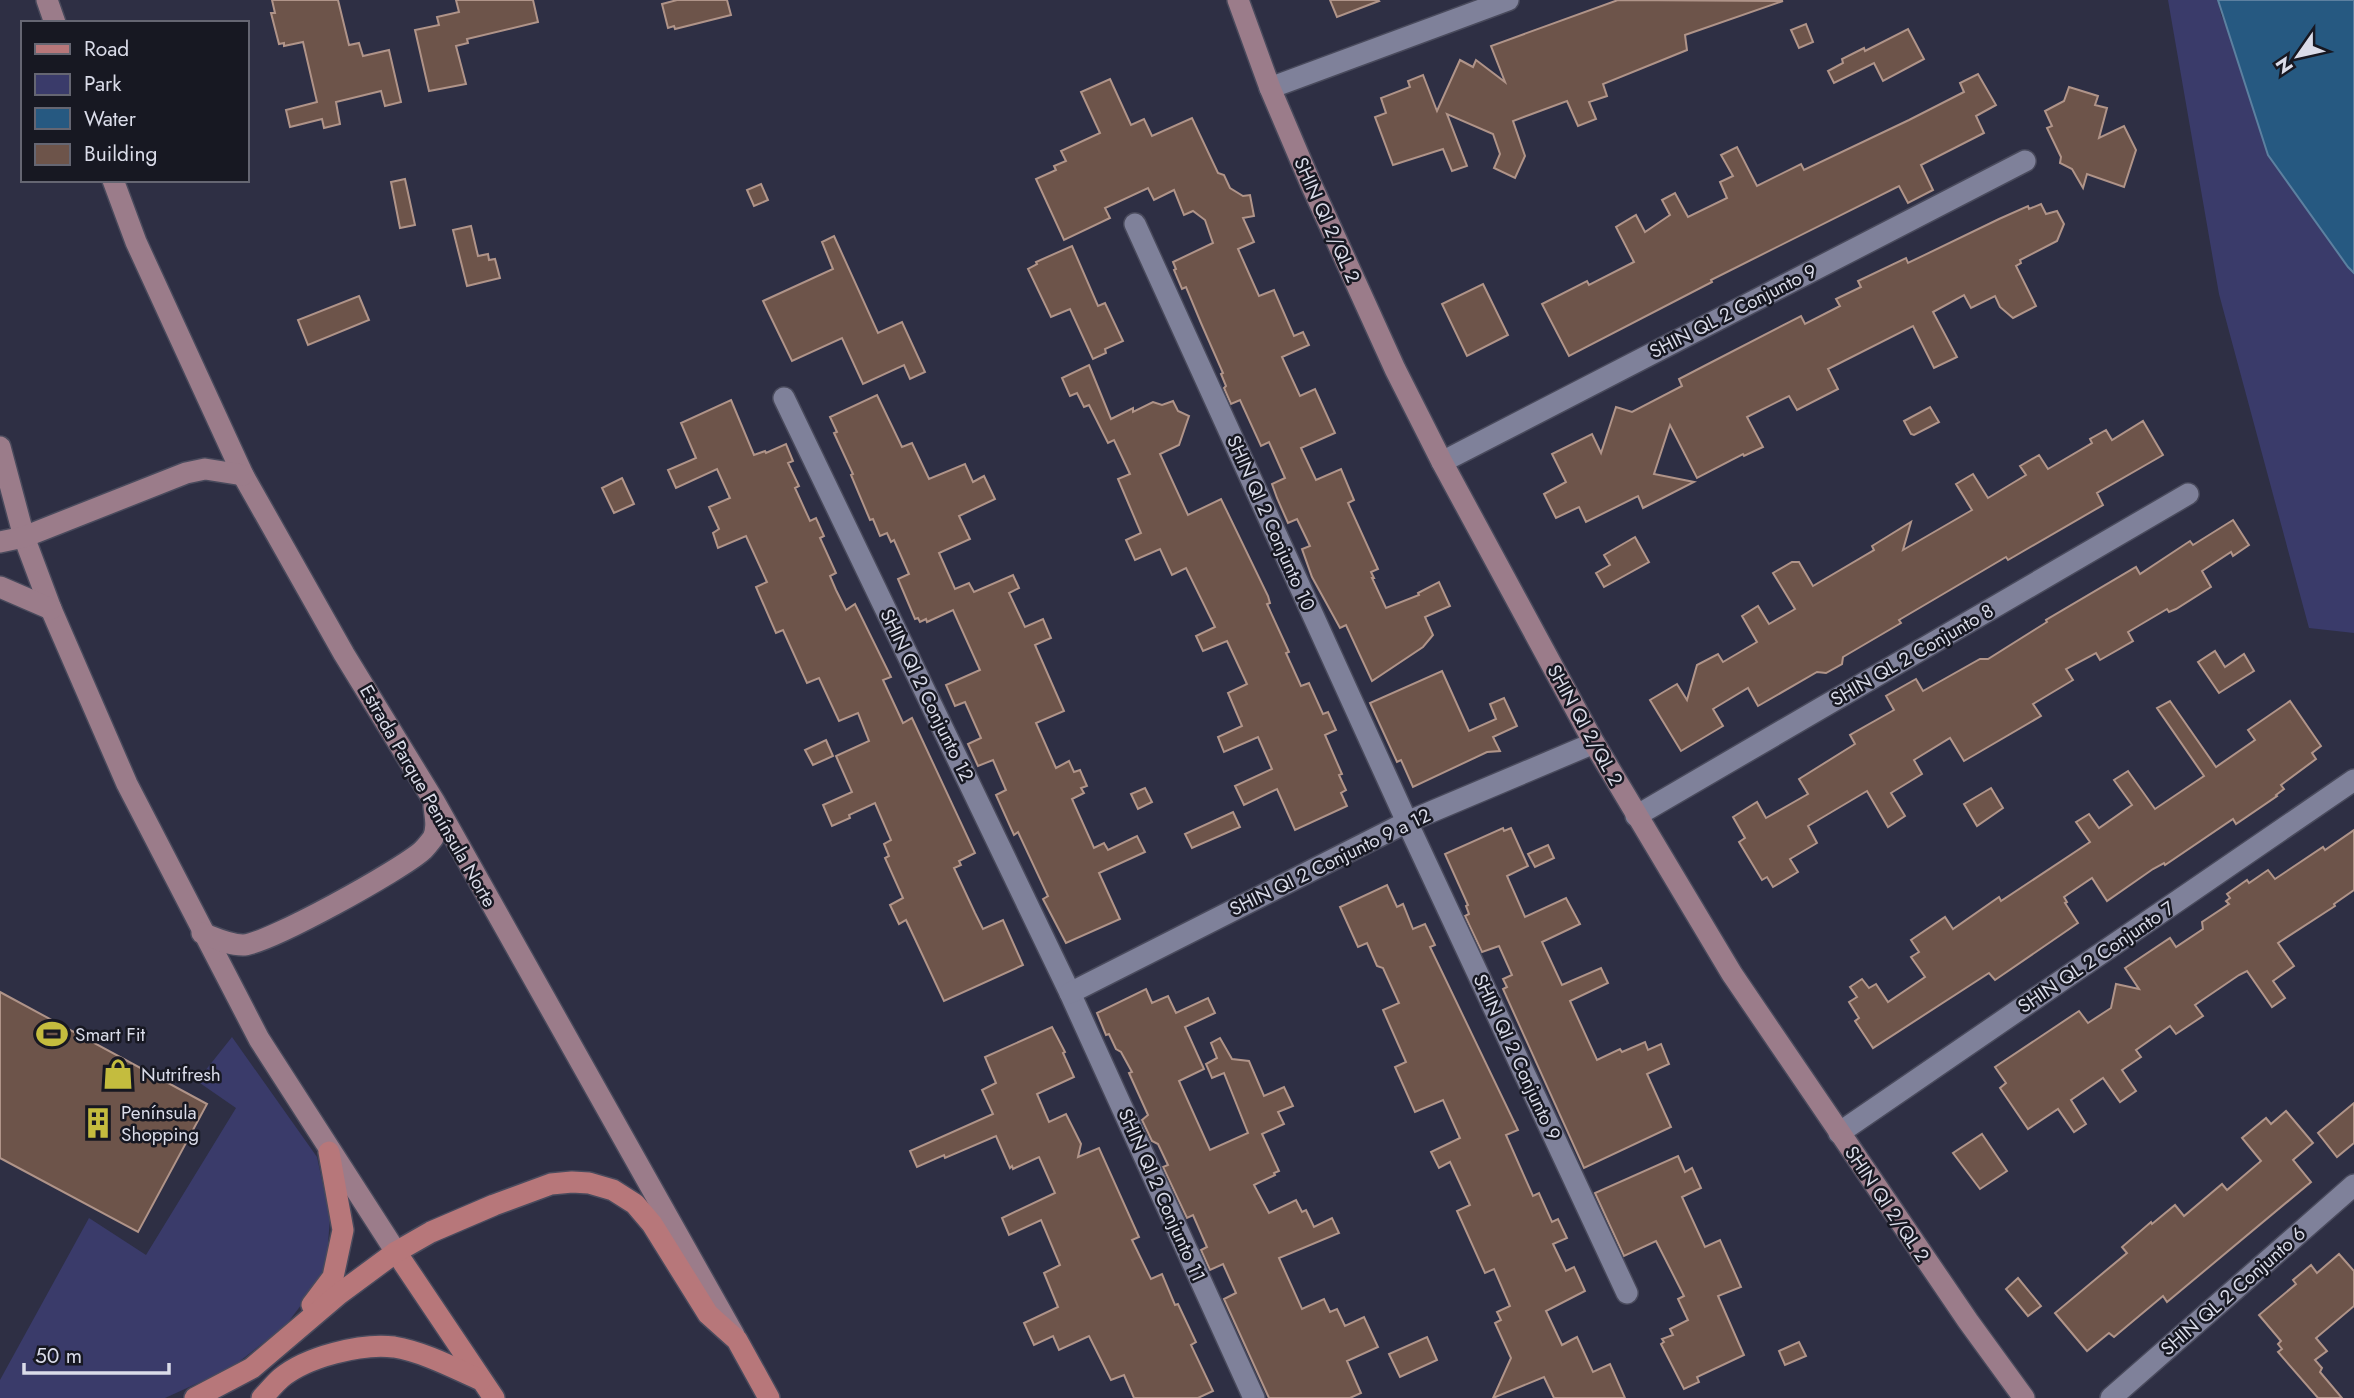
<svg xmlns="http://www.w3.org/2000/svg" width="2354" height="1398" font-family="Jost,sans-serif">
	<rect width="100%" height="100%" fill="#2e2f44"/>
	<g fill="#3a3b6a">
		<path d="M2168,0h50l3,15 126,252 7,6v360l-45,-5 -90,-334z"/>
		<path d="M232,1037l85,120 13,60 -4,55 -40,53 -55,43 -66,30h-165v-18l89,-162 57,37 90,-147 -39,-27z"/>
	</g>
	<path fill="#265981" stroke="#5c80a0" stroke-width="2" d="M2218,0h136v273l-6,-6 -80,-112z"/>
	<g fill="#6d544a" stroke="#b09489" stroke-width="2">
		<path d="M272,0h66l11,45 10,-2 4,13 26,-6 12,52 -16,4 -4,-15 -45,11 4,22 -16,4 -2,-9 -32,8 -4,-17 31,-8 -14,-60 -19,4v-3l-5,1 -8,-31h4z"/>
		<path d="M456,0h77l5,22 -71,17 1,4 -12,3 10,38 -37,7 -14,-61 24,-5 -2,-8 22,-5z"/>
		<path d="M677,0h50l4,15 -56,14 -1,-3 -6,2 -6,-24z"/>
		<path d="M1330,0h48l1,1 -42,16z"/>
		<path d="M1618,0l165,1 -98,34 2,15 -84,34 4,12 -18,6 7,17 -18,7 -11,-25 -54,20 12,35 -10,22 -21,-10 6,-14 -7,-20 -46,-20 20,52 -15,5 -9,-22 -50,16 -18,-48 11,-4 -5,-15 29,-11 -2,-6 15,-6 14,36 23,-51 13,7 3,-7 29,22 -14,-36z"/>
		<path d="M1806,24l7,18 -14,6 -8,-18z"/>
		<path d="M1908,29l16,30 -41,22 -9,-18 -40,20 -6,-12 15,-8 -1,-4 22,-11 1,3z"/>
		<path d="M1978,74l18,31 -20,11 8,17 -63,32 12,25 -25,13 -9,-17 -188,94 1,2 -143,74 -27,-52 45,-23 2,4 45,-23 -18,-35 20,-12 9,17 25,-17 -8,-15 13,-7 13,24 39,-19 -7,-16 13,-6 -12,-21 16,-8 20,39 44,-22 3,6 105,-50 55,-28 -4,-9z"/>
		<path d="M1110,79l21,46 13,-6 8,17 40,-18 26,55 6,2 6,13 13,8 7,-1 4,21 -11,2 11,24 -16,7 21,47 15,-6 20,46 9,-4 6,13 -27,12 18,39 15,-7 20,44 -34,15 15,32 25,-11 13,31 -6,3 30,66 -7,3 3,6h-2l14,30 33,-13 -1,-2 21,-11 11,24 -25,11 8,18 -10,12 -51,34 -26,-56 -6,3 -28,-51 -10,-28 8,-3 -13,-27 -9,4 -11,-25 -5,-14 13,-6 -16,-36 -8,4 -21,-46 -9,4 -7,-16 2,-2 -5,-12 2,-1 -22,-50 -15,-36 -4,2 -8,-19 2,-1 -3,-7 40,-19 -8,-23 -12,-9 -9,4 -10,-25 -20,10 -6,-12 -43,20 5,10 -46,22 -28,-61 20,-9 -2,-4 12,-5 -5,-10 39,-18 -19,-41z"/>
		<path d="M2069,87l29,9 -3,9 12,3 -8,30 25,-12 12,24 -12,37 -37,-13 -4,14 -11,-19 -12,-6 1,-6 -14,-29 5,-2 -7,-15 19,-10z"/>
		<path d="M405,179l10,46 -15,3 -9,-46z"/>
		<path d="M761,184l7,16 -14,6 -7,-16z"/>
		<path d="M2041,204l5,10 11,-3 7,13 -7,17 -37,19 1,3 -5,3 20,40 -23,12 -13,-11 -5,-11 -24,12 -7,-13 -31,17 24,45 -23,11 -21,-42 -85,43 10,20 -41,21 -8,-14 -42,21 16,30 -19,9 -1,-2 -46,24 -27,-53 -16,49 40,8 -51,26 -5,-12 -52,26 -7,-15 -23,11 -12,-24 22,-12 -14,-28 40,-20 9,19 15,-46 16,5 50,-26 -3,-7 29,-15 93,-48 4,8 35,-18 -4,-7 25,-12 -3,-6 48,-23 2,5 91,-44 29,-13 1,3z"/>
		<path d="M471,226l7,30 10,-2 1,6 6,-1 5,19 -33,8 -14,-56z"/>
		<path d="M834,236l44,97 24,-11 23,50 -15,7 -6,-14 -41,19 -21,-46 -50,23 -29,-60 70,-32 -11,-27z"/>
		<path d="M1072,246l26,60 7,-3 18,38 -18,8 1,4 -13,6 -23,-50 -19,8 -23,-48 9,-5 -1,-2z"/>
		<path d="M1483,284l25,51 -41,21 -25,-52z"/>
		<path d="M359,296l10,24 -61,25 -10,-25z"/>
		<path d="M1089,365l22,54 22,-11v4l20,-10 9,3 11,-4 5,10 11,5 -10,29 -19,9 28,61 33,-16 47,97 2,7 -3,1 22,48 -3,1 15,33 8,-3 14,31 5,-2 8,18 -11,5 17,39 -3,1 7,15 -5,3 6,13 -52,24 -18,-41 -33,16 -9,-19 37,-17 -14,-32 -34,15 -6,-15 24,-11 -14,-33 19,-9 -20,-43 -24,10 -7,-15 19,-9 -29,-59 -14,7 -12,-26 -25,11 -9,-20 15,-7 -23,-54 12,-5 -16,-34 -6,3 -19,-38 -5,2 -7,-14 -7,3 -8,-18z"/>
		<path d="M877,395l25,52 10,-4 17,36 36,-15 8,18 11,-6 11,23 -36,17 11,23 -31,14 16,36 14,-6 5,9 39,-17 6,13 -10,5 16,34 18,-8 8,19 -16,7 29,66 -28,12 20,45 13,-7 5,11 6,-2 7,16 -6,2 3,5 -12,6 22,49 10,-5 4,7 29,-14 8,16 -46,21 21,46 -54,24 -23,-44 5,-3 -30,-64 -4,3 -18,-40 10,-5 -13,-30 -15,6 -10,-22 13,-6 -16,-36 -10,4 -9,-21 34,-15 -27,-60 -26,12 -1,-3 -6,3 -2,-4 -3,1 -17,-40 11,-5 -15,-34 -3,2 -4,-9 -7,3 -7,-17 -3,1 -19,-45 2,-1 -19,-41 3,-1 -7,-15z"/>
		<path d="M731,400l23,55 11,-4 1,2 20,-9 7,17 -5,2 11,23 -4,2 15,33 6,-3 8,18 -4,2 16,35 -6,3 6,14 10,20 9,-6 36,73 -8,3 14,30 6,13 9,-5 63,135 -16,8 2,4 -7,3 21,45 8,16 20,-9 20,45 -79,36 -38,-81 -7,4 -9,-19 13,-7 -18,-40 4,-2 -5,-12 7,-4 -16,-37 -26,12 1,3 -18,8 -9,-21 29,-13 -16,-36 33,-15 -11,-28 -19,8 -20,-43 -12,5 -24,-53 -7,3 -20,-46 11,-5 -21,-46 -28,12 -5,-15 6,-4 -10,-22 21,-9 -13,-29 -41,19 -8,-18 28,-12 -15,-35z"/>
		<path d="M1930,407l9,15 -25,13 -3,-1 -7,-13z"/>
		<path d="M2143,421l20,34 -66,38 6,12 -95,55 -2,-3 -107,63 2,3 -58,34 -1,7 -16,9 -9,-1 -59,34 -10,-18 -35,21 10,17 -42,25 -31,-51 27,-16 10,16 10,-35 21,-11 5,8 34,-20 -15,-26 16,-10 11,18 26,-15 -22,-36 19,-11h7l14,24 61,-36 -2,-4 39,-24 -8,28 69,-40 -16,-26 17,-10 15,24 38,-23 -6,-9 19,-11 9,14 44,-26 -2,-4 16,-9 6,10z"/>
		<path d="M622,478l12,26 -20,9 -12,-25z"/>
		<path d="M2233,520l16,25 -16,11 -2,-4 -29,19 9,16 -35,22 -7,3 -2,-3 -39,23 5,9 -33,19 -4,-7 -30,16 7,11 -40,24 8,12 -77,45 -14,-23 -36,22 8,14 -31,19 14,23 -17,11 -21,-36 -59,35 9,17 -27,16 8,13 -25,15 -6,-10 -5,3 -23,-38 6,-4 -12,-21 24,-15 9,16 42,-24 -9,-15 56,-35 -5,-9 44,-25 -8,-14 30,-17 7,12 57,-32h8l59,-37 -1,-2 90,-53 4,7 50,-33 3,4z"/>
		<path d="M1635,537l14,25 -45,25 -8,-14 14,-8 -6,-10z"/>
		<path d="M2215,651l10,16 19,-13 10,17 -35,22 -21,-31z"/>
		<path d="M1442,671l27,60 27,-12 -6,-15 14,-6 13,28 -24,11 7,14 -13,1 -74,35 -12,-27 -4,2 -27,-59z"/>
		<path d="M2170,701l46,66 39,-27 -7,-10 42,-29 31,45 -9,7 4,6 -35,26 3,4 -8,6 1,1 -41,28 -3,-5 -68,46 -1,-2 -11,6 -46,32 -15,-23 -28,19 3,5 -2,1 13,20 -83,57 -6,-7 -116,75 -18,-27 4,-3 -10,-16 8,-5 -7,-10 12,-8 7,9 7,-4 12,18 37,-25 -14,-20 8,-5 -8,-12 34,-23 8,12 46,-32 2,4 89,-59 -14,-20 13,-8 10,14 33,-23 -18,-25 14,-9 27,38 49,-33 -47,-68z"/>
		<path d="M826,740l7,16 -20,9 -8,-15z"/>
		<path d="M1145,788l7,14 -14,7 -7,-15z"/>
		<path d="M1991,788l12,20 -26,18 -13,-22z"/>
		<path d="M1233,812l7,15 -48,21 -7,-14z"/>
		<path d="M1503,828l1,3 7,-3 17,38 -21,10 18,41 41,-19 14,26 -38,18 20,43 39,-17 7,15 -38,18 27,59 23,-11 2,3 23,-10 3,8 13,-6 8,20 -22,10 24,53 -87,41 -81,-179 4,-2 -4,-8 9,-4 -13,-29 -17,6 -17,-36 4,-2 -3,-8 2,-1 -23,-51z"/>
		<path d="M2354,830v60l-20,14 1,2 -57,37 16,23 -21,15 12,17 -13,9 -25,-36 -8,4 -44,30 8,11 -27,18 -6,-8 -34,24 5,7 -19,13 14,21 -16,11 -17,-24 -32,22 15,24 -12,8 -16,-23 -30,20 -28,-41 6,-5 -11,-16 84,-56 9,12 23,-15 5,-24 23,5 -14,-21 45,-30 6,9 27,-18 -1,-7 27,-18 -3,-3 4,-3 -3,-4 20,-14 2,3 19,-13 7,9 48,-32 2,3z"/>
		<path d="M1548,845l6,13 -19,9 -7,-13z"/>
		<path d="M1387,885l10,22 6,-3 10,25 12,-5 10,21 -5,2 88,183 -12,5 27,61 6,-3 13,29 6,-3 9,19 -14,6 13,27 8,-4 11,24 -39,20 16,34 15,-8 16,35 17,-8 15,34h-71l-10,-21 -51,21 18,-40 -16,-35 6,-3 -4,-8 13,-6 -16,-37 -9,4 -28,-62 13,-6 -20,-43 -11,6 -8,-16 29,-14 -17,-38 -28,12 -20,-45 11,-5 -23,-52 16,-7 -16,-35 -6,-2 -10,-23 -9,4 -18,-40z"/>
		<path d="M1146,989l6,14 16,-7 8,17 32,-15 7,15 -30,14 19,42 -25,12 31,69 38,-17 -24,-60 -12,5 -6,-14 11,-6 -6,-15 9,-5 12,21 17,2 15,35 20,-9 9,19 -15,6 6,12 -22,10 17,37 -5,2 1,2 -21,10 15,28 27,-13 6,12 4,-2 8,17 18,-9 7,15 -60,25 23,51 22,-10 6,13 7,-3 8,17 19,-9 14,30 -31,14 14,32 -11,5h-81l-45,-99 12,-6 -13,-29 -13,6 -9,-20 6,-3 -14,-32 -6,3 -24,-51 5,-2 -10,-21 -6,-3 -10,-21 6,-5 -19,-42 3,-1 -11,-20 -5,-3 -7,-15 -3,1 -9,-22z"/>
		<path d="M0,992l207,112 -69,128 -138,-74z"/>
		<path d="M1052,1027l13,25 -2,1 11,24 -37,17 12,28 17,-8 15,30 -3,13 21,-9 40,89 -7,3 19,39 11,-5 13,31 3,-1 18,38 -5,3 22,46 -15,7h-64l-10,-23 -13,5 -22,-44 -30,14 -6,-14 -19,9 -10,-22 34,-16 -14,-34 16,-8 -19,-45 -32,15 -7,-17 53,-25 -16,-36 -26,12 -1,-3 -2,2 -14,-32 -51,22 -1,-3 -27,12 -7,-16 83,-37 -11,-24 14,-7 -11,-26z"/>
		<path d="M2354,1103v40l-17,14 -19,-24z"/>
		<path d="M2286,1111l27,32 -20,17 18,22 -144,120 -4,-6 -49,41 -5,-4 -22,18 -32,-38 72,-60 -5,-6 29,-25 1,2 23,-19 9,11 38,-32 5,6 34,-29 -19,-23 24,-20 5,6z"/>
		<path d="M1982,1134l25,37 -27,18 -27,-36z"/>
		<path d="M1678,1156l7,16 7,-4 9,20 -19,9 23,50 15,-7 21,47 -23,9 26,59 -47,22 2,5 -15,7 -23,-45 3,-2 -2,-3 11,-4 -3,-6 18,-9 -10,-21 6,-3 -28,-55 -32,15 -29,-63z"/>
		<path d="M2339,1254l15,17v35l-38,32 11,13 -12,9 7,8 -2,4 22,26h-24l-40,-46 4,-3 -4,-5 3,-3 -22,-26 37,-31 -3,-4 18,-15 6,8z"/>
		<path d="M2018,1278l23,28 -13,10 -22,-27z"/>
		<path d="M1427,1337l10,23 -37,17 -11,-23z"/>
		<path d="M1799,1342l7,14 -21,9 -6,-14z"/>
	</g>
	<g fill="none" stroke-linecap="round" stroke-linejoin="round">
		<defs>
			<g id="street">
				<path d="M1270,88l238,-88"/>
				<path d="M1135,224l272,598 220,471"/>
				<path d="M784,398l286,595 184,405"/>
				<path d="M1442,462l583,-301"/>
				<path d="M1636,816l552,-322"/>
				<path d="M1070,993l337,-171 187,-79"/>
				<path d="M1839,1133l515,-353"/>
				<path d="M2111,1398l243,-213"/>
			</g>
			<g id="secondary">
				<path d="M47,0l8,23"/>
				<path d="M1238,0l32,88 40,94 85,187 47,93 152,281 138,231 236,347 56,77"/>
				<path d="M113,180l23,62 107,233 101,179 90,147 300,534"/>
				<path d="M0,447l24,90 27,72 76,175 132,255 137,213"/>
				<path d="M0,542l24,-5 162,-64 19,-4 38,6"/>
				<path d="M0,587l51,22"/>
				<path d="M202,933c13,5 27,12 41,12 23,0 160,-76 180,-95 3,-3 7,-8 10,-12 5,-11 2,-21 1,-32"/>
			</g>
			<g id="primary">
				<path d="M396,1252l98,146"/>
				<path d="M312,1305l21,-28 10,-47 -14,-78"/>
				<path d="M195,1398l57,-30 87,-74 57,-42 35,-20 63,-27 57,-21 21,-2 17,1 24,7 22,14 17,20 56,90 29,26 32,58"/>
				<path d="M262,1398c6,-6 12,-14 19,-20 25,-21 80,-35 113,-31 30,5 60,21 87,33"/>
			</g>
		</defs>
		<use href="#street" stroke="#494a5c" stroke-width="24"/>
		<use href="#secondary" stroke="#494a5c" stroke-width="24"/>
		<use href="#primary" stroke="#494a5c" stroke-width="24"/>
		<use href="#street" stroke="#7f819a" stroke-width="21"/>
		<use href="#secondary" stroke="#9b7c8a" stroke-width="21"/>
		<use href="#primary" stroke="#b7777a" stroke-width="21"/>
	</g>
	<defs>
		<symbol id="stadium-bare" viewBox="-9 -9 18 18"><path d="M0-5a6.5 5 0 1 0 0 10a6.5 5 0 1 0 0-10ZM-3.5-1.8h7v3.6h-7Z" fill="#c4bc3e" stroke="#171822" stroke-width="2.5" paint-order="stroke"/></symbol>
		<symbol id="shop-bare" viewBox="-9 -9 18 18"><path d="M-5-2.5h2.3a2.7 3.5 0 0 1 5.4 0H5L5.5 6h-11ZM-1.5-2.5h3a1.5 2.3 0 0 0-3 0Z" fill="#c4bc3e" stroke="#171822" stroke-width="2.5" paint-order="stroke"/></symbol>
		<symbol id="building-bare" viewBox="-9 -9 18 18"><path d="M-4-6H4V6H1V3H-1V6H-4ZM-2.5-4.3h1.7v1.8h-1.7ZM.8-4.3h1.7v1.8H.8ZM-2.5-1h1.7V.8h-1.7ZM.8-1h1.7V.8H.8Z" fill="#c4bc3e" stroke="#171822" stroke-width="2.5" paint-order="stroke"/></symbol>
	</defs>
	<g fill-rule="evenodd">
		<use href="#stadium-bare" x="30" y="1012" width="44" height="44"/>
		<use href="#shop-bare" x="96" y="1052" width="44" height="44"/>
		<use href="#building-bare" x="76" y="1101" width="44" height="44"/>
	</g>
	<g text-anchor="middle" dominant-baseline="central" stroke-width="5" stroke-linejoin="round" paint-order="stroke">
		<g font-size="19" fill="#dadce9" stroke="#171822">
			<text transform="translate(1327 220) rotate(66)">SHIN QI 2/QL 2</text>
			<text transform="translate(1733 311) rotate(-27)">SHIN QL 2 Conjunto 9</text>
			<text transform="translate(1271 523) rotate(66)">SHIN QI 2 Conjunto 10</text>
			<text transform="translate(1912 655) rotate(-30)">SHIN QL 2 Conjunto 8</text>
			<text transform="translate(927 695) rotate(64)">SHIN QI 2 Conjunto 12</text>
			<text transform="translate(1585 725) rotate(61)">SHIN QI 2/QL 2</text>
			<text transform="translate(428 796) rotate(60)">Estrada Parque Península Norte</text>
			<text transform="translate(1330 862) rotate(-26)">SHIN QI 2 Conjunto 9 a 12</text>
			<text transform="translate(2096 957) rotate(-34)">SHIN QL 2 Conjunto 7</text>
			<text transform="translate(1517 1057) rotate(65)">SHIN QI 2 Conjunto 9</text>
			<text transform="translate(1162 1195) rotate(66)">SHIN QI 2 Conjunto 11</text>
			<text transform="translate(1887 1204) rotate(56)">SHIN QI 2/QL 2</text>
			<text transform="translate(2233 1291) rotate(-41)">SHIN QL 2 Conjunto 6</text>
		</g>
		<g font-size="19" fill="#dadce9" stroke="#171822" text-anchor="start">
			<text x="75" y="1034">Smart Fit</text>
			<text x="141" y="1074">Nutrifresh</text>
			<text x="121" y="1112">Península<tspan x="121" dy="22">Shopping</tspan></text>
		</g>
	</g>
	<rect x="21" y="21" width="228" height="161" fill="#171822" stroke="#656672" stroke-width="2"/>
	<rect x="35" y="44" width="35" height="10" fill="#b7777a" stroke="#656672" stroke-width="2"/>
	<text x="84" y="56" font-size="21" fill="#dadce9">Road</text>
	<rect x="35" y="74" width="35" height="21" fill="#3a3b6a" stroke="#656672" stroke-width="2"/>
	<text x="84" y="91" font-size="21" fill="#dadce9">Park</text>
	<rect x="35" y="108" width="35" height="21" fill="#265981" stroke="#656672" stroke-width="2"/>
	<text x="84" y="126" font-size="21" fill="#dadce9">Water</text>
	<rect x="35" y="144" width="35" height="21" fill="#6d544a" stroke="#656672" stroke-width="2"/>
	<text x="84" y="161" font-size="21" fill="#dadce9">Building</text>
	<g transform="translate(2298 56) rotate(236)" stroke="#171822" stroke-width="5" paint-order="stroke">
	<path d="M0-5L12 26L0 18L-12 26Z" fill="#dadce9"/>
	<text y="-10" font-size="19" font-weight="bold" text-anchor="middle" fill="#dadce9">N</text>
	</g>
	<path d="M24 1363v10h145v-10" fill="none" stroke="#dadce9" stroke-width="3.5"/>
	<text x="35" y="1363" font-size="21" fill="#dadce9" stroke="#171822" stroke-width="5" paint-order="stroke">50 m</text>
</svg>
